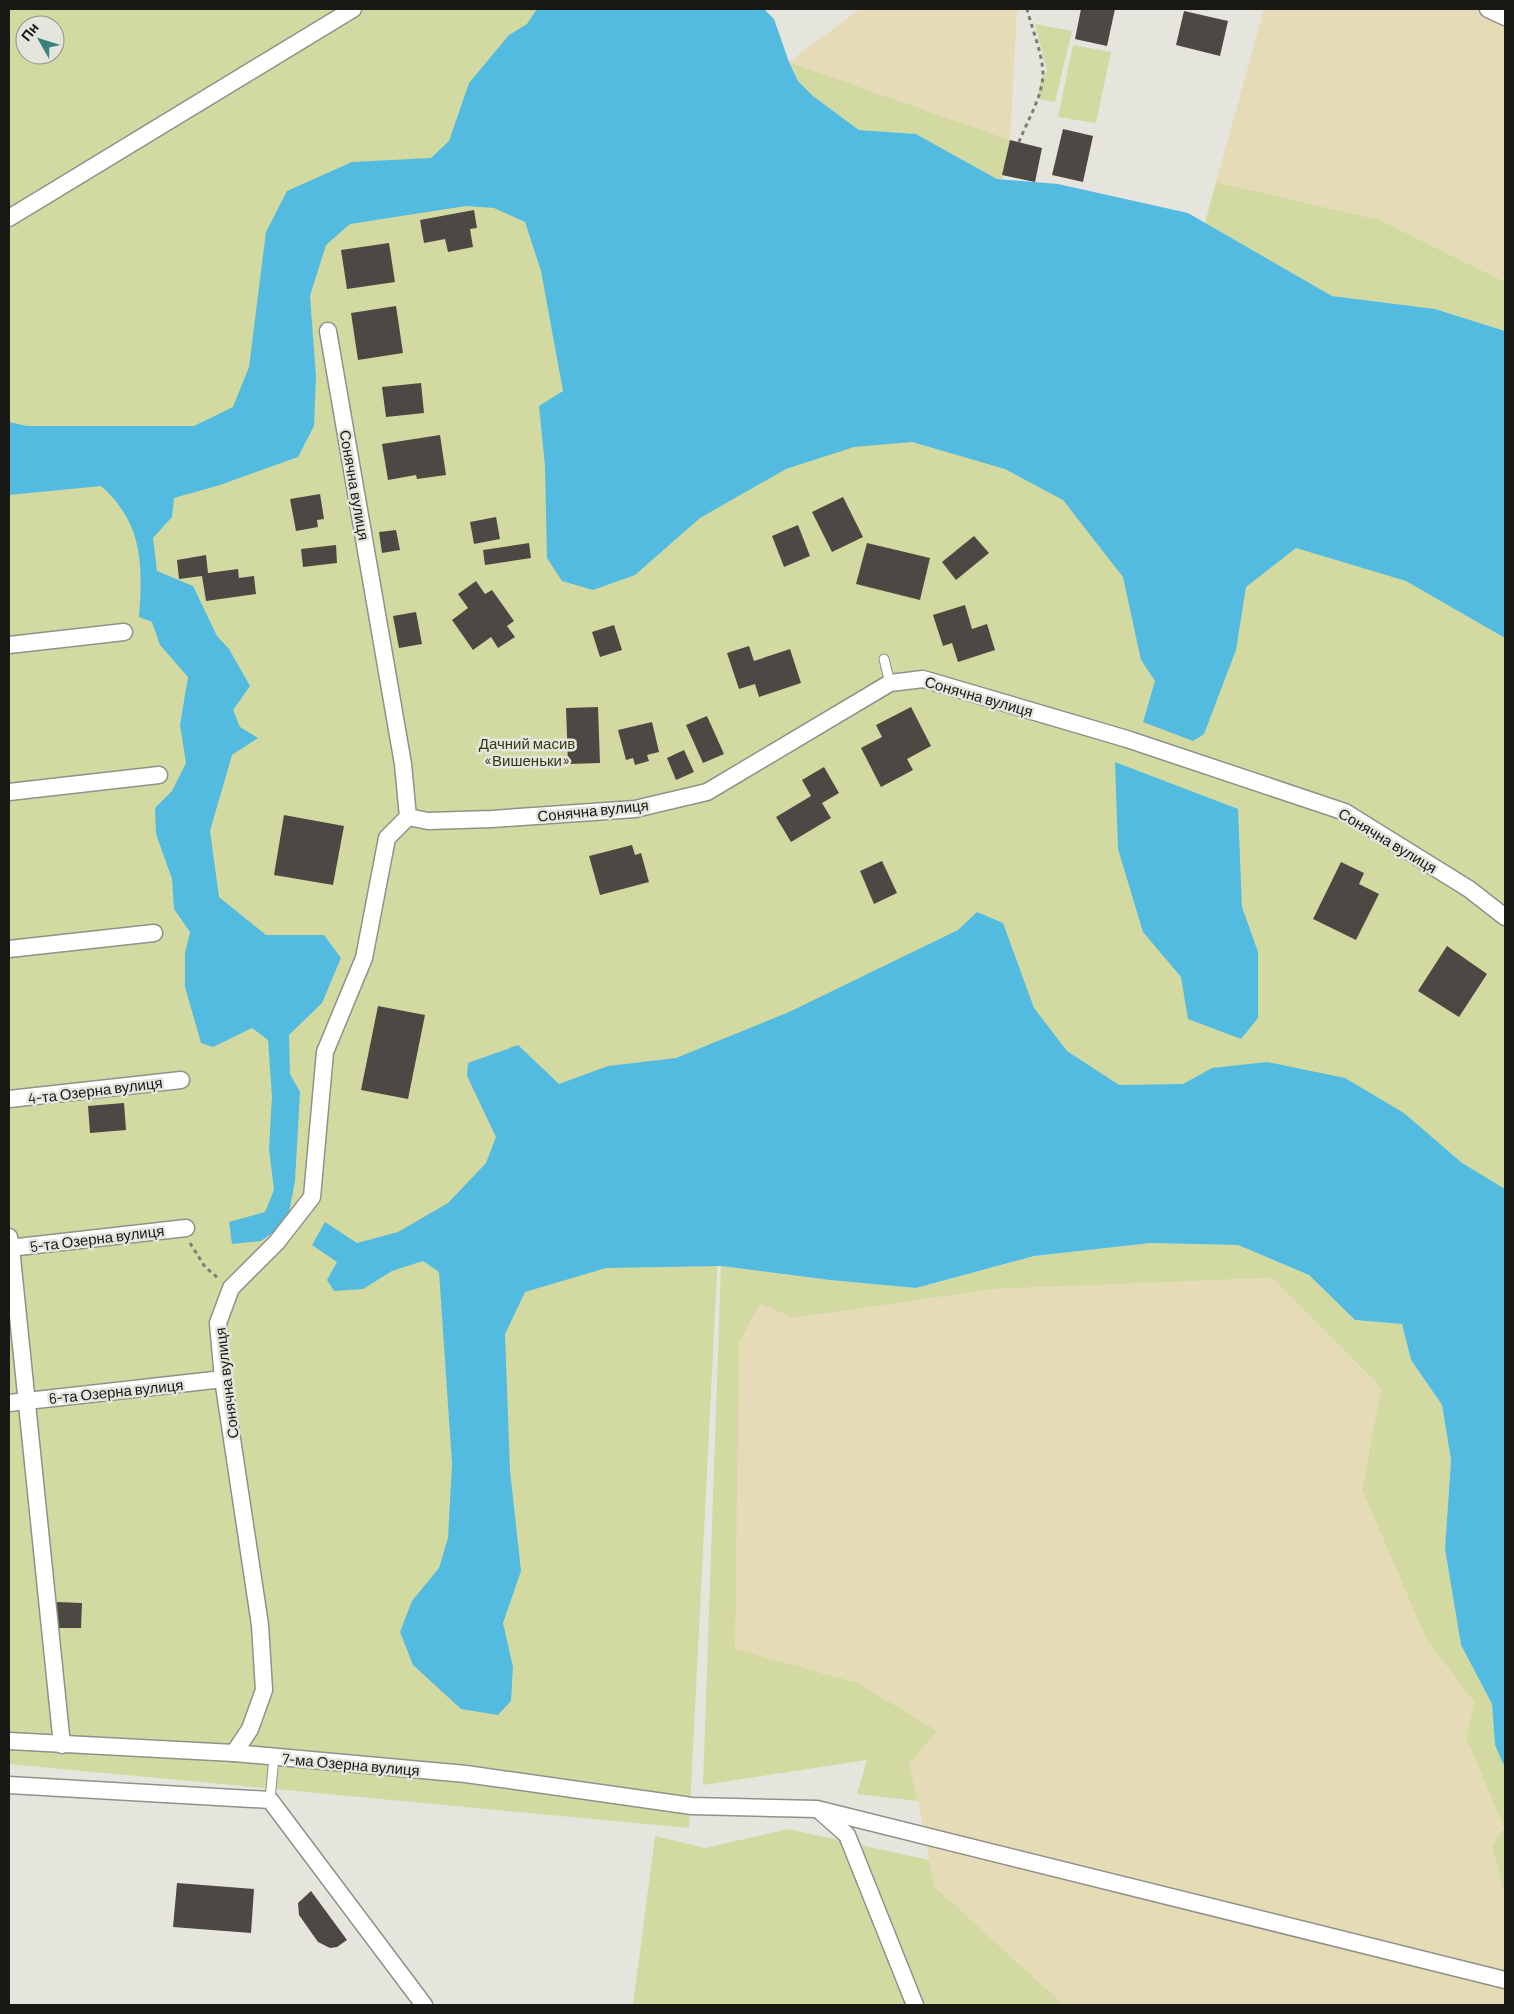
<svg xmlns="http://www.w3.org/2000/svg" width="1514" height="2014" font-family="Barlow,sans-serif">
	<rect width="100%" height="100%" fill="#e6e5dd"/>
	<g fill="#d2daa1" fill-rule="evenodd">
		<path d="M9,9h655l841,582v652l-786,-9 -30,594 -680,-64zM25,25h30v30h-30z"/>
		<path d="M1035,24l37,7 -17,71 -18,-3 5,-22 5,-6z"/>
		<path d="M1073,45l38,7 -15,71 -38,-6z"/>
		<path d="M789,62l221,78 -8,35 2,4h-7l-81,-45 -57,-4 -46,-34 -15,-15z"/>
		<path d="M1216,182l164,38 125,62v49l-70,-22 -103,-13 -127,-73z"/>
		<path d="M1151,1243l87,2 71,30 46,45 47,4 9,36 31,45 9,55 -6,89 16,96 31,59 3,41 10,23v128l-13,-51 12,-17 -38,-90 8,-36 -48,-63 -64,-149 19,-102 -109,-110 -277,11 -201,29 -59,330 123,35 80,48 -29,33 9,37 -61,-7 10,-34 -164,25 18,-519 109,14 86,8 118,-32z"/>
		<path d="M788,1829l141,31 5,26 130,119h-431l22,-169 50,12z"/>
	</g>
	<g fill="#e5dbb6">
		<path d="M860,9h157l-7,131 -221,-78z"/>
		<path d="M1264,9h241v273l-125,-62 -164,-38z"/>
		<path d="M1272,1278l109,110 -19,102 64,149 48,63 -8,36 38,90 -12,17 13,51v109h-441l-130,-119 -16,-85 -9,-37 29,-33 -80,-48 -123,-34 4,-307 21,-38 35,14 200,-29z"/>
	</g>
	<g fill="#54bbe0">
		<path d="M537,9h227l10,10 15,43 9,19 15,15 46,34 57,4 81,45 61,5 130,29 144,83 103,13 70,22v307l-99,-57 -110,-33 -50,39 -10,63 -32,84 -11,7 -50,-19 12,-41 -14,-21 -18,-83 -60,-77 -58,-31 -93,-27 -58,5 -68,22 -86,49 -65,57 -42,15 -31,-9 -15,-23 -2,-92 -6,-60 24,-15 -22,-120 -16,-49 -31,-14 -28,-2 -116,18 -24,21 -16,51 6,80 -2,50 -16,31 -78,28 -46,13 -2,19 -19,21 4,33 36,15 24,50 12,13 21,37 -17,24 7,17 18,11 -26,17 -22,76 9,66 47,38h58l17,23 -19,45 -33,32 1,39 10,18 -5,89 -8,42 -26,18 -29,3 -3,-22 36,-10 9,-22 -5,-41 3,-53 -4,-56 -16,-12 -39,19 -12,-4 -16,-56v-34l5,-21 -16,-23 -2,-30 -16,-45 -1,-26 17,-17 14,-28 -6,-38 8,-48 -28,-32 -8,-23 -13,-5c4,-52 4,-94 -38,-131l-92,9v-73l18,4h167l39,-19 16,-40 17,-135 21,-41 65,-29 79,-4 18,-17 20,-58 40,-48 18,-11z"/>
		<path d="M1115,762l123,47 4,98 16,45v66l-17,21 -53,-20 -7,-42 -38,-45 -25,-83z"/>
		<path d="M977,912l26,11 31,85 33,43 52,34 64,-1 29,-16 55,-6 78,16 59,35 58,50 43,26v579l-10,-23 -3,-41 -31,-59 -16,-96 6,-89 -9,-55 -31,-45 -9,-36 -47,-4 -46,-45 -71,-30 -87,-2 -117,13 -118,32 -86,-8 -109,-14 -115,2 -81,24 -20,42 5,136 11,101 -18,52 10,44 -2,34 -13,14 -37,-6 -48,-44 -13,-33 12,-31 27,-33 9,-30 4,-74 -13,-192 -16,-11 -31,10 -29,18 -29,2 -7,-11 10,-18 -25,-17 13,-23 32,21 41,-11 50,-29 38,-40 10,-26 -29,-61 1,-13 50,-18 41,39 49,-18 68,-8 113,-46 169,-82z"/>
	</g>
	<g fill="#4d4843">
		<path d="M1081,9h34l-8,37 -32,-7z"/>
		<path d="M1184,11l44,10 -8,35 -44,-11z"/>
		<path d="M1063,129l30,7 -10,46 -31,-7z"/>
		<path d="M1010,140l32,8 -7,34 -33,-7z"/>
		<path d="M474,210l3,18 -7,1 3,18 -25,5 -3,-13 -21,4 -4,-23z"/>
		<path d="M389,243l6,39 -48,7 -6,-39z"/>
		<path d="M396,306l7,47 -45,7 -7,-47z"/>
		<path d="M421,383l3,30 -38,4 -4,-30z"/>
		<path d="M440,435l6,40 -29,4 -1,-4 -28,5 -6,-36z"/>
		<path d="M320,494l4,25 -7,1 1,7 -22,4 -6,-32z"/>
		<path d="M843,497l20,40 -31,15 -20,-40z"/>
		<path d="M496,517l4,22 -26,5 -4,-22z"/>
		<path d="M798,525l12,31 -26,11 -12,-31z"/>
		<path d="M396,530l4,20 -18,3 -3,-21z"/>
		<path d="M974,536l15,17 -33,27 -14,-18z"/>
		<path d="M529,543l2,15 -46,7 -2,-15z"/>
		<path d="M867,543l63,15 -10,42 -64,-16z"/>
		<path d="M336,545l1,18 -34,4 -2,-18z"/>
		<path d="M206,555l2,18 30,-4 1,9 15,-2 2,18 -50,7 -4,-25 -23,3 -2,-19z"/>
		<path d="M476,581l9,13 7,-4 22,31 -7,5 8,11 -17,11 -7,-11 -18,13 -21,-30 16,-12 -10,-14z"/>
		<path d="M965,605l7,24 15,-5 8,26 -37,12 -6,-19 -9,3 -10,-31z"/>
		<path d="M416,612l6,32 -23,4 -6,-32z"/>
		<path d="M614,625l8,25 -22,7 -8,-25z"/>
		<path d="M749,646l5,15 36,-12 11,34 -42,14 -4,-13 -16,5 -12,-36z"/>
		<path d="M598,707l2,56 -32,1 -2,-56z"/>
		<path d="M911,707l20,39 -24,13 6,11 -32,17 -20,-39 21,-11 -6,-12z"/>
		<path d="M707,716l17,38 -21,9 -17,-38z"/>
		<path d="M652,722l7,30 -12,3 2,6 -14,4 -2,-7 -7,2 -8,-30z"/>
		<path d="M684,750l10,22 -18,8 -9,-22z"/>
		<path d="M824,767l15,26 -17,10 9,15 -40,24 -15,-25 35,-21 -9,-16z"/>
		<path d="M284,815l60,11 -11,59 -59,-10z"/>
		<path d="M632,845l3,10 6,-2 8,29 -49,13 -11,-39z"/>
		<path d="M882,861l15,32 -23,11 -14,-33z"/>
		<path d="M1341,862l23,11 -5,11 20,10 -23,46 -43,-21z"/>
		<path d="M1447,946l40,28 -28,43 -41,-26z"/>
		<path d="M378,1006l47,9 -17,84 -47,-9z"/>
		<path d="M124,1103l2,27 -36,3 -2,-27z"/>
		<path d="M57,1602l25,1 -1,25h-24z"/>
		<path d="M177,1883l77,6 -3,44 -78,-6z"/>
		<path d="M311,1891l36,49 -10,7 -7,1 -12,-6 -19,-27 -1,-12z"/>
	</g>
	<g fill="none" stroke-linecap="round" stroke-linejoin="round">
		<defs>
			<g id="service">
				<path d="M884,659l6,24"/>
				<path d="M270,1800l4,-43"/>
			</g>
			<g id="minor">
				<path d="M1488,9l17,8"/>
				<path d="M9,218l344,-209"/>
				<path d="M328,331l75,433 5,53"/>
				<path d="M9,645l115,-13"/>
				<path d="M9,792l150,-17"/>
				<path d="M408,817l20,4 64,-2 143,-10 72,-17 183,-109 33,-4 204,60 218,73 124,77 36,28"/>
				<path d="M9,949l145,-16"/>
				<path d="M9,1099l172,-19"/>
				<path d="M9,1237l2,11 51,497"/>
				<path d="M9,1248l177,-20"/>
				<path d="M9,1403l214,-24"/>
				<path d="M9,1741l225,12 232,21 226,32 125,3 688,171"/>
				<path d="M234,1753l16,-24 14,-39 -4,-65 -37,-246 -5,-56 13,-35 46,-46 35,-45 13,-145 39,-94 23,-120 21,-21"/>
				<path d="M9,1785l261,15 154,205"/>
				<path d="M821,1812l26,23 68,170"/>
			</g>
		</defs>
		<use href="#service" stroke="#929089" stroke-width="11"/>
		<use href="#minor" stroke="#929089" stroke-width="19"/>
		<g stroke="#7d7c77" stroke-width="3" stroke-dasharray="4 4" stroke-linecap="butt">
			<path d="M1019,142c8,-21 24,-46 24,-69 -1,-21 -11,-44 -16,-64"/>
			<path d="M190,1243l15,24 13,11"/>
		</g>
		<use href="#service" stroke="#fff" stroke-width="9"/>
		<use href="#minor" stroke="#fff" stroke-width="16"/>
	</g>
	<g text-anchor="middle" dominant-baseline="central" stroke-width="5" stroke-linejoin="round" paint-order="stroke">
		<g font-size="15" fill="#191815" stroke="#e6e5dd">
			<text transform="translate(355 485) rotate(80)">Сонячна вулиця</text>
			<text transform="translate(979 696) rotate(16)">Сонячна вулиця</text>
			<text transform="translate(593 810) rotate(-6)">Сонячна вулиця</text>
			<text transform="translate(1388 840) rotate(31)">Сонячна вулиця</text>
			<text transform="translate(95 1090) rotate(-7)">4-та Озерна вулиця</text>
			<text transform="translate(97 1238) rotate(-7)">5-та Озерна вулиця</text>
			<text transform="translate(226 1383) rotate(-97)">Сонячна вулиця</text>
			<text transform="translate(116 1391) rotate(-6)">6-та Озерна вулиця</text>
			<text transform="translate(351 1764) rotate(5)">7-ма Озерна вулиця</text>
		</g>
		<g font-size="15" fill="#343814" stroke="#e6e5dd">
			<text x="527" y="743">Дачний масив<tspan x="527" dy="17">«Вишеньки»</tspan></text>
		</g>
	</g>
	<rect width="1514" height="2014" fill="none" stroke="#191815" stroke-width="20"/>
	<g transform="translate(40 40) rotate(309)"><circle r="24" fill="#e6e5dd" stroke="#94938d"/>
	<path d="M0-4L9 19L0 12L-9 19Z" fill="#39817f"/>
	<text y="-8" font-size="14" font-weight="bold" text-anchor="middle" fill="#191815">Пн</text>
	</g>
</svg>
